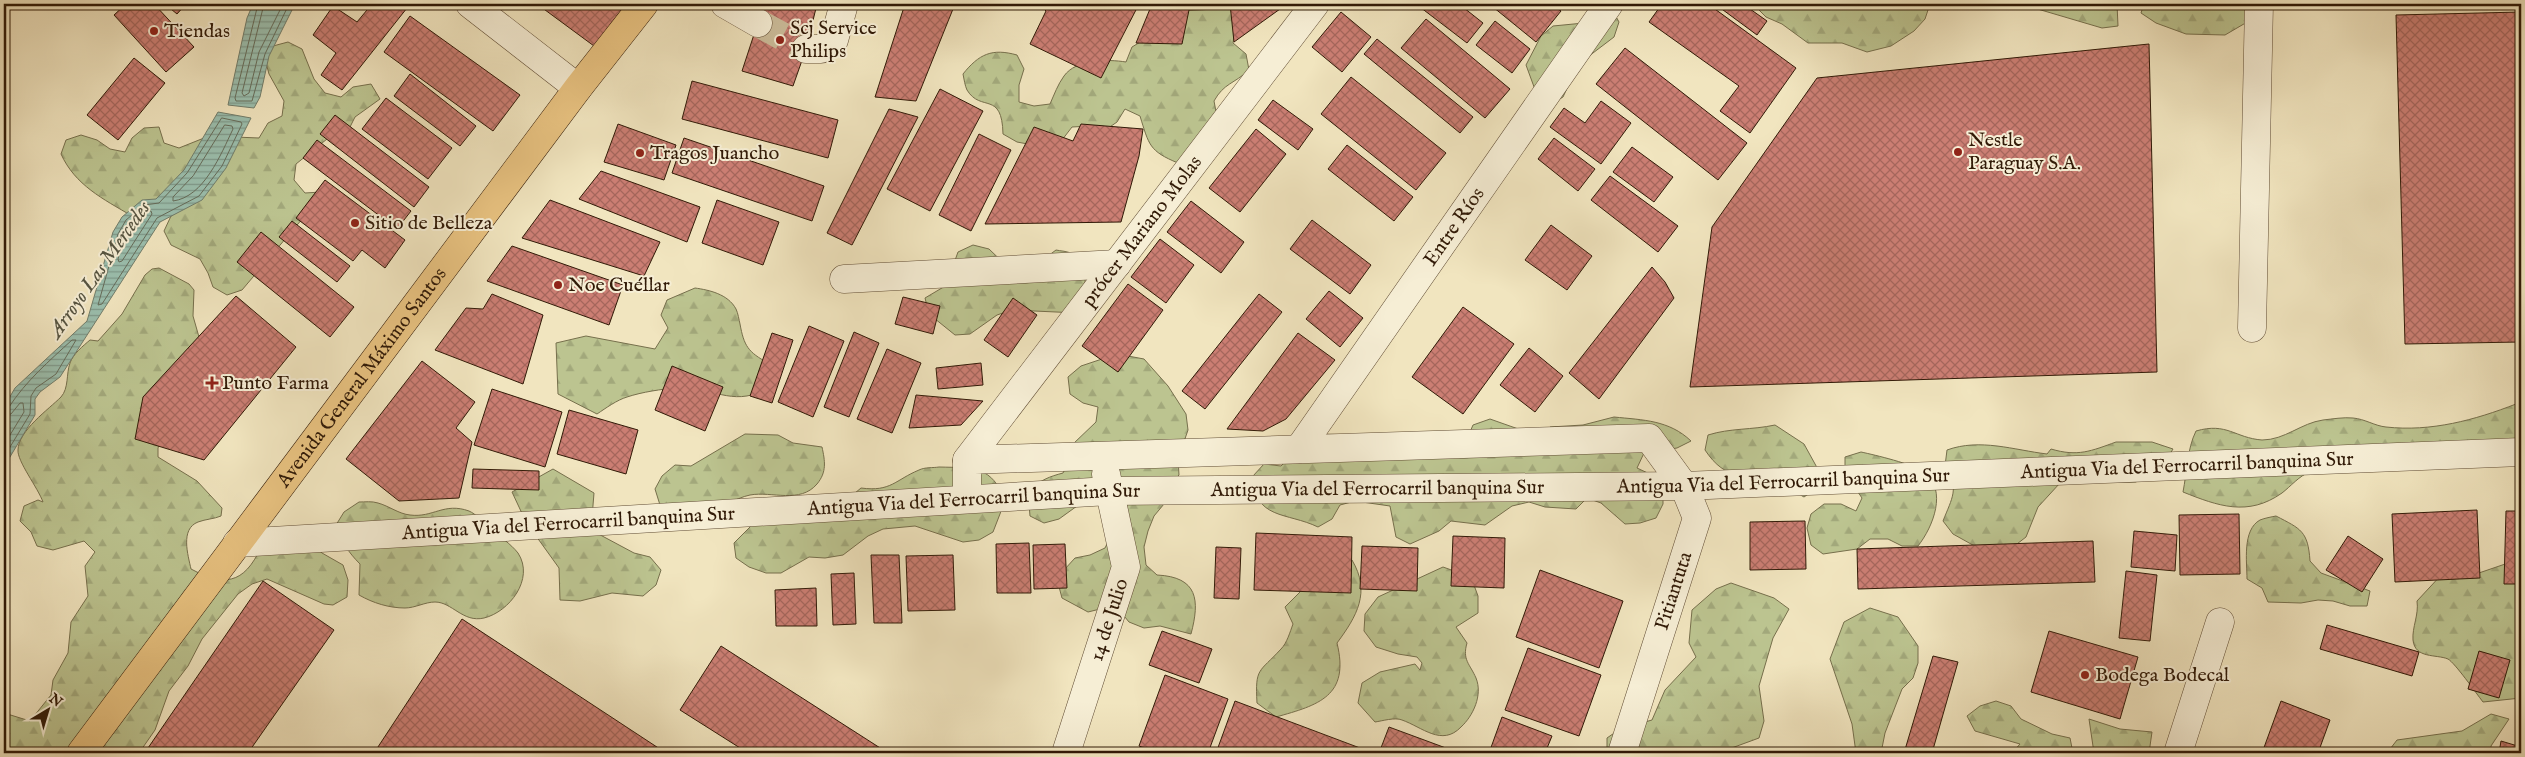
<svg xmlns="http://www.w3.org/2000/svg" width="2525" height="757" font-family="'IM FELL English',serif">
	<defs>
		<pattern id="forest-firs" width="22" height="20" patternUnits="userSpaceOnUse" patternTransform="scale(1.25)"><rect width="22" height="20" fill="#bcc490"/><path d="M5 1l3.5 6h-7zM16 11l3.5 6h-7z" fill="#a2a87b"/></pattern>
		<pattern id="water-rules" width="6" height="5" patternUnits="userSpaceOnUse" patternTransform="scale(1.25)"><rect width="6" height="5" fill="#9bbfae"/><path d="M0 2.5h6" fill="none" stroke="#7f9a8c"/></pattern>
		<pattern id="building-cross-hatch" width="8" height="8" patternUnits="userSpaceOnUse" patternTransform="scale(1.25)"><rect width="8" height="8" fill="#cb7e73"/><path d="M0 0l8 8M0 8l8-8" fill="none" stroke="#a5665c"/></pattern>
	</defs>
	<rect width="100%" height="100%" fill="#f1e5bf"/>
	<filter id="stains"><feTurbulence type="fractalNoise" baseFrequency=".004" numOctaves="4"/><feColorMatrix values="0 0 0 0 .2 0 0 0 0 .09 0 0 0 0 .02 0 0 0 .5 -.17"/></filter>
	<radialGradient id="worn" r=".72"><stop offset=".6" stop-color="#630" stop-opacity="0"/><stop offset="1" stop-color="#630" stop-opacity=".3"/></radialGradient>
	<g fill="url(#forest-firs)" stroke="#766f4c">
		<path d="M1186,4h55l3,10 -9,13 -2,16 13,11 3,16c-15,14 -25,13 -35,31l3,16 -39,46c-29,-12 -29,-18 -38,-47l-15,-7 -8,13 -13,9 -14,-5 -18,1 -10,13 -13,8 -32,-6 -14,-8c-1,-44 -22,-21 -36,-44 -2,-4 -3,-11 -4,-16 16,-20 29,-26 54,-19l7,14 -5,16v17l15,4 16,-2c4,-9 8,-20 14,-28 12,-17 43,-17 62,-14l6,-15 53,-32z"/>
		<path d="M1609,4l10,18 -5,15 -25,19 -19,26 -7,15 -13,8 -13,-10 -11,-30 15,-29 12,-10 31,-3z"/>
		<path d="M1757,4h170l1,6 -3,9 -11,12 -23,15 -24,6 -25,-9h-34l-26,-19 -16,-7 -7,-7z"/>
		<path d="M1989,4h128l1,22 -16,2 -78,-23z"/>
		<path d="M2144,4h134l-53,31 -39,-1 -30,-11 -15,-10z"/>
		<path d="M288,42l14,7 12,30 11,14 16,4 12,-10 18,-3 9,15 -25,18 -7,14 -16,4 -36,29 -2,16 11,13 16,-1 -18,26 -61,72 -15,5 -14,-8 -5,-14 -8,-14 -29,-14 -7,-14 7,-15 13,-8 -24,-7 -28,15c-29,-17 -57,-31 -71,-62l5,-14 15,-5 16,5 13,9 15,3 7,-14 12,-10 15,-1 5,16 15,5 30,-12 50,2 9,-15 14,-7 2,-15 -15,-27 -4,-15 8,-13z"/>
		<path d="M973,245l16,4 24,23 16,-2 27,-20c4,1 12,1 16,4 19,13 14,42 6,59l-66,-3 -15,5 -27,19 -15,1 -26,-21 -4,-16 27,-16 1,-16 5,-14z"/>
		<path d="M159,268l30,16 5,6 -1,26 6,21 -41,111v9l39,24 25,27 -1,8c-7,3 -15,3 -23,6 -18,7 -10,33 -7,47 39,21 56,11 73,-28l51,6 7,6 21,12 5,15 -1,17 -14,8 -9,-1 -57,-25 -15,5 -14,10 -36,45 -14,27 -19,25 -14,39 -16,23h-135v-40l26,8 21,-26 2,-15 15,-27 3,-31 17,-26 -3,-30 10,-14 -11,-11 -31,9 -16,-4 -6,-14 -11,-11 4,-15 14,-6 5,2c-5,-14 -26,-41 -25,-52 0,-19 31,-41 43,-53 8,-9 5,-23 9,-34 3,-9 13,-17 20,-23l8,1 24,-27 23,-39 7,-6z"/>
		<path d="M695,288c14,2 33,6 41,21 2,4 3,11 4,15 4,22 8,28 28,39l-4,27c-32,17 -53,-4 -87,-2 -15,1 -35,4 -50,9 -10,3 -21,11 -30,17l-39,-20 -2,-51 30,-7 69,13 13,-21 -7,-13 6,-15z"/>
		<path d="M1111,356h17l16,3 24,27 18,28 2,16 -10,29 1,16 -11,12 -4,17 -10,12 -6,15 -4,16 2,18 11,10c41,2 43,25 34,59l-31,-8 -16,2 -15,-6 -9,-11 -16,-3 -16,4 -26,-14 -4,-15 6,-13 11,-12 15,-3 15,-7 7,-14 -11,-29 -17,-4 -25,18 -15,4 -14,-7c-3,-28 6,-36 33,-43l7,-14 3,-15 23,-22 2,-15 -15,-4 -13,-9 -2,-17 13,-11z"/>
		<path d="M2516,404h5v58l-150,8c-21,4 -44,-3 -61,2 -10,3 -20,15 -28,21 -34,24 -64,13 -99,-1 4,-20 4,-43 13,-61 31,-9 39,7 66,9 23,0 39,-17 61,-20 9,-1 21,-3 30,-2 12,1 22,8 33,9 45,5 89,-7 130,-23z"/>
		<path d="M1614,417c29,3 55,3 77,24l-14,7 -33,5 -7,15 15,7 11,12v17l-7,14 -16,5 -15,1 -24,-21 -14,-5 -11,11 -31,-2 -16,-5 -17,4 -27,19 -34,-4 -12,10 -29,13 -14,-7 -6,-31 -35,-5 -15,4 -8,14 -14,8c-31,-15 -64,-7 -65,-51l11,-12 17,2 33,-32 49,1 98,18 12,-28 17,-6 51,18 9,-10 33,-2z"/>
		<path d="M1775,425l29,19 16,29 -3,15 -13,9c-9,-5 -18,-11 -28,-14 -32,-11 -49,0 -71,-33l3,-15c22,-7 44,-5 67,-10z"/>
		<path d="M745,434l33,1 15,8 29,4c3,14 5,25 -5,37 -17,20 -45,7 -67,11 -15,3 -32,15 -46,22l-44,-12 -5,-16 7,-13 13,-11 16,1z"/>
		<path d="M2116,442h36l21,7 -8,13 -29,20 -76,1 -22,24 -12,30 -13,10 -33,2 -27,-15 -10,-13c9,-23 17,-33 2,-55l2,-16c33,-12 67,0 100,4l4,-5c27,8 40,2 65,-7z"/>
		<path d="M1861,452c14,3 52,12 63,20 24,18 9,55 -6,74h-16l-14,-7h-18l-13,10 -34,5 -12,-9 -4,-17 4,-14 13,-10h17l15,7 6,-13 -17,-25v-16z"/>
		<path d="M939,467c34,1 53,-2 66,34l-12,31 -14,8 -16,2 -48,-16 -32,3 -15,7 -25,19 -18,3 -16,-1 -28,16h-15l-17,-6 -13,-9 -2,-15 32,-32 70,-2 25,-21c30,4 34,-8 58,-18 6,-3 14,-2 20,-3z"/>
		<path d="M553,469l41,24 -3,37 43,23 16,4 11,13 -5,15 -13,11 -31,-3 -32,8 -20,-1 -1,-32 -33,-46 -14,-30z"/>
		<path d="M359,502c6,0 13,-1 19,1 11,3 21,11 32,12 23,3 34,-13 59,-4 7,3 14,11 20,17 9,7 22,16 29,25 17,26 -9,59 -34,65 -21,5 -32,-16 -49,-16 -10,0 -20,6 -30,6 -16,0 -32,-5 -46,-13l1,-31c-12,-12 -19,-23 -24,-39l8,-13z"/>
		<path d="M2276,516c25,13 32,15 34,45l11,12 49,18 -3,15h-17l-17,-5 -15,-1 -17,3 -33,-1 -6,-14 -15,-9c0,-17 -5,-49 13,-59 5,-2 11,-3 16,-4z"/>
		<path d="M1352,560c19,32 5,56 -15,83 13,53 -18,62 -61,74l-19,-14c-2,-36 2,-30 24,-54 6,-6 9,-17 12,-25l-8,-17 22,-22z"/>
		<path d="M2514,561l7,5v132l-38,4c-7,-9 -28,-39 -35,-43 -12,-5 -33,0 -35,-19 -1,-13 6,-25 4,-39l26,-28 30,2z"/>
		<path d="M1443,567l28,10 7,19v17l-22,14 11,16c-5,17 3,21 9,35 7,17 -3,38 -15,49 -19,20 -39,0 -59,-7 -7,-3 -20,1 -27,2l-17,-19 4,-20 18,-11 35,-8 5,6 2,-7 -5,-6 -19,-3 -22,-7 -12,-16 1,-17 13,-17z"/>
		<path d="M1731,583l43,15 15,11 -16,29 -14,48 5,35 -5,17 -41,15h-111v-15l13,-9 32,-9 13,-30 31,-33 -7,-14 3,-33 24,-21z"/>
		<path d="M1870,608l28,9 20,29v17l-5,15 -11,11 -17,44 -4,20h-25l-4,-29 -22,-65 14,-37z"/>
		<path d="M1996,701l15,5 10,13 31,15 18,4 3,15h-61l8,-9 -45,-13 -8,-15 13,-10z"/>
		<path d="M2491,714l18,5 -18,27v7h-104l10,-13 65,-9z"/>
		<path d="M2089,719l31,10 32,3 -3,21h-55z"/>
		<path d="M2352,748l7,5h-31l8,-4z"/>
	</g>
	<g fill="url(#water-rules)" stroke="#717d6b">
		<path d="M253,4h42l-26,52 -9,41 -6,11 -26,-3 19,-87z"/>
		<path d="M218,112l33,6 -25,50 -24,32 -42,22 -100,155 -20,15 -5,7v16l-31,52v-60l11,-19 72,-67 26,-89 9,-15 20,-17 14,-1 28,-29z"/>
	</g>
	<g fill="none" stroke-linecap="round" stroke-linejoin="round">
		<g stroke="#666c5a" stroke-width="1">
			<path d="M258,4l-23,94 1,3h16l13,-47 24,-50"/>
			<path d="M264,4l-22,89 2,3 5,-3 10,-41 24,-48"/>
			<path d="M222,118l19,4 1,2 -20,42 -23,30 -42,22 -55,86 -4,1 20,-71 8,-14 18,-15 15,-2 28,-30z"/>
			<path d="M225,125l7,1 1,3c-12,25 -29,68 -60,72v-4l20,-21z"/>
			<path d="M146,211h5l1,3 -30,47 -3,1 -1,-3c6,-23 9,-32 28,-48z"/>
			<path d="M4,409l5,-2c17,-26 40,-46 63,-67h4l-20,34 -20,14 -5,8 -1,18 -26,43"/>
			<path d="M4,415l7,-1 9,-11h3l1,9 -20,33"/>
		</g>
	</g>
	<g fill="url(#building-cross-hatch)" stroke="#311a07">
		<path d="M126,4h28l40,43 -28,25 -52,-57z"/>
		<path d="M165,4h21l-9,10z"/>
		<path d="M372,4h30l5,4 -65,82 -21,-15 15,-22 -23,-18 20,-29 24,16z"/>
		<path d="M537,4h89l-32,42z"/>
		<path d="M764,4h53l-11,45 -13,37 -51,-15z"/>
		<path d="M905,4h50l-39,97 -41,-4z"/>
		<path d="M1039,4h100l-38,74 -71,-34 16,-33z"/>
		<path d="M1152,4h71l1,5 -35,1 -7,34 -46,-1z"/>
		<path d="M1230,4h57l-53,38z"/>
		<path d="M1416,4h43l24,19 -16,20z"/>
		<path d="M1496,4h55l10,7 -25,31 -43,-35z"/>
		<path d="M1662,4h46l88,64 -46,65 -30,-22 19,-25 -90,-64z"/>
		<path d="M1715,4h28l24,17 -10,14z"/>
		<path d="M1341,12l30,25 -29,35 -30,-25z"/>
		<path d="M2521,12v330l-116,2 -9,-329z"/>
		<path d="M410,16l110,79 -27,36 -109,-79z"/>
		<path d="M1426,19l84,70 -25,29 -84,-70z"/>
		<path d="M1495,21l35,28 -18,24 -36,-28z"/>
		<path d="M1377,39l96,78 -13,16 -96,-79z"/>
		<path d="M2149,44l8,328 -467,15 22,-160 105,-149z"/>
		<path d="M1625,48l122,95 -29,37 -122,-96z"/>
		<path d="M134,58l31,25 -47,57 -31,-25z"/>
		<path d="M410,74l66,52 -16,20 -66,-50z"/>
		<path d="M1351,77l95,76 -30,37 -95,-76z"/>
		<path d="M692,81l146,39 -10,38 -146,-39z"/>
		<path d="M940,89l43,22 -53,100 -43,-22z"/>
		<path d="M386,98l66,50 -24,31 -66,-50z"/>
		<path d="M1273,100l40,29 -15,21 -40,-30z"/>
		<path d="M1601,101l30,22 -30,41 -51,-37 14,-19 21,15z"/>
		<path d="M889,109l29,8 -66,128 -25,-12z"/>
		<path d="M335,115l94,72 -15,20 -94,-73z"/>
		<path d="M618,124l58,21 -12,35 -60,-18z"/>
		<path d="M1081,124l62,5 -4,27 -18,66 -136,2 49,-97 39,14z"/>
		<path d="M1256,129l30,25 -46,58 -31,-24z"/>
		<path d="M979,134l32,16 -40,81 -32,-16z"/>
		<path d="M684,138l140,48 -12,35 -140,-48z"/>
		<path d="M1554,138l41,31 -17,22 -40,-32z"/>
		<path d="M317,140l94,71 -14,18 -94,-71z"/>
		<path d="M1347,145l66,52 -19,24 -66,-52z"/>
		<path d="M1632,147l41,30 -19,25 -41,-30z"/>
		<path d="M601,171l99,36 -13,35 -108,-43z"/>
		<path d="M1610,176l68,50 -20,26 -67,-52z"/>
		<path d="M325,180l80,60 -20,28 -23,-18 -9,11 -57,-43z"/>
		<path d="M550,200l110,42 -16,34 -122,-38z"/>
		<path d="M717,200l62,22 -16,43 -61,-22z"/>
		<path d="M1191,201l53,41 -23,31 -54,-41z"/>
		<path d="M1312,220l59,45 -21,29 -60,-45z"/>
		<path d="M292,221l58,45 -13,16 -58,-45z"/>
		<path d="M1551,225l41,31 -25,34 -42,-30z"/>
		<path d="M261,232l93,75 -24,30 -93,-75z"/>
		<path d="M1160,239l34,26 -28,38 -35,-26z"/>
		<path d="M512,246l111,39 -14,40 -122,-44z"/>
		<path d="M1652,267l13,15 9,16 -75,101 -30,-26z"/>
		<path d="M1128,284l35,26 -45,62 -36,-26z"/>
		<path d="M1329,291l34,27 -23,29 -34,-28z"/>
		<path d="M492,294l51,21 -20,69 -88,-34 31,-42 17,1z"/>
		<path d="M1259,294l23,18 -77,97 -23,-18z"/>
		<path d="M236,296l60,51 -92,113 -69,-21 8,-42z"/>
		<path d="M903,297l37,9 -7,28 -38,-10z"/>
		<path d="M1013,298l24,17 -29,42 -24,-17z"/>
		<path d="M1463,307l51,37 -51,70 -51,-37z"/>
		<path d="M809,326l35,15 -31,76 -35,-15z"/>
		<path d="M854,332l25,11 -30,74 -25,-10z"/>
		<path d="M772,333l21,7 -21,63 -22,-7z"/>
		<path d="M1298,333l37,27 -49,59 -23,12 -36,-2z"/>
		<path d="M1529,348l34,28 -28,36 -35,-27z"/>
		<path d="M887,349l34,14 -29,70 -35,-14z"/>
		<path d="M422,361l53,41 -19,26 16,14 -13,56 -60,3 -53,-42z"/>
		<path d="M981,363l2,22 -45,4 -2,-21z"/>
		<path d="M672,366l51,21 -18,44 -50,-21z"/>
		<path d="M492,389l70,23 -17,55 -71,-22z"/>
		<path d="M916,395l67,6 -22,24 -52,3z"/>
		<path d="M569,410l69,20 -12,44 -69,-20z"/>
		<path d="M473,469l66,2v19l-67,-2z"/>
		<path d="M2477,510l3,68 -85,4 -3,-68z"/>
		<path d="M2506,511h15v73h-17z"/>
		<path d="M2239,514l1,60 -60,1 -1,-60z"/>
		<path d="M1805,521l1,48 -56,1v-48z"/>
		<path d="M2134,531l43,4 -2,36 -44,-4z"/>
		<path d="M1256,533l96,4 -1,56 -97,-3z"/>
		<path d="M1453,536l52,2 -1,50 -53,-2z"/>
		<path d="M2348,536l35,23 -21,33 -36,-22z"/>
		<path d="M2093,541l2,41 -237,7 -1,-40z"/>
		<path d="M1029,543l2,50h-34l-1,-49z"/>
		<path d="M1065,544l2,44 -33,1 -1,-44z"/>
		<path d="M1362,546l56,2 -1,43 -57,-2z"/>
		<path d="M1216,547l25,1 -2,51 -25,-1z"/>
		<path d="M871,555h28l3,68h-28z"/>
		<path d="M953,555l2,55 -47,1 -2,-55z"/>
		<path d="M1540,570l83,31 -24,67 -83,-31z"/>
		<path d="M2126,571l31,4 -7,66 -31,-3z"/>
		<path d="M854,573l2,51 -23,1 -2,-51z"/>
		<path d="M263,581l71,49 -86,123 -100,-5z"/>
		<path d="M816,588l1,38h-41l-1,-36z"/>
		<path d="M462,619l204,134h-292z"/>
		<path d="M2327,625l92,27 -7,24 -92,-27z"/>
		<path d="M1162,631l50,18 -13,34 -50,-18z"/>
		<path d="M2049,631l89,26 -18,62 -89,-27z"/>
		<path d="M721,646l167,107h-140l-68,-43z"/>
		<path d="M1528,648l73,27 -22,61 -74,-26z"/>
		<path d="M2479,651l31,9 -11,38 -31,-9z"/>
		<path d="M1933,656l25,6 -26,91h-28z"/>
		<path d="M1165,675l63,24 -20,54h-49l-20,-7z"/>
		<path d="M1235,701l125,47 -2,5h-142z"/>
		<path d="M2281,701l49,19 -12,33h-56z"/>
		<path d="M1502,717l50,19 -7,17h-56z"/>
		<path d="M1389,727l65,24 -1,2h-74z"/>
		<path d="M2501,741l20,6v6h-22z"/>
	</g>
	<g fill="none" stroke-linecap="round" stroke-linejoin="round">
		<path stroke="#cbbc9a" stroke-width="28" stroke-dasharray="28 14" stroke-linecap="butt" d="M758,23l48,26"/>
		<defs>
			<g id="minor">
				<path d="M470,4l108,84"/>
				<path d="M725,4l33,19"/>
				<path d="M806,49h15l13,-9 10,-36"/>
				<path d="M844,279l273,-15"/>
				<path d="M2252,328l7,-324"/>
				<path id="s1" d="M1299,449l310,-445"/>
				<path id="s2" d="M967,460l348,-456"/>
				<path d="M967,499v-39l682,-22 35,48 13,32 -75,235"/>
				<path id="s3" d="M237,543l872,-52 575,-5 837,-34"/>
				<path id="s4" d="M1066,753l60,-186 -20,-93"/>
				<path d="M2178,753l42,-131"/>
			</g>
			<g id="major">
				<path id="s5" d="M81,753l497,-665 66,-84"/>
			</g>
		</defs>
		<use href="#minor" stroke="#614d35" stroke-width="29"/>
		<use href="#major" stroke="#311a07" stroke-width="29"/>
		<use href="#minor" stroke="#f6eed5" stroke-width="28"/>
		<use href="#major" stroke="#e8c280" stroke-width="28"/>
	</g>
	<g fill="#8f2418" stroke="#f6eed5" stroke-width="2">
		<circle cx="154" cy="31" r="5"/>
		<circle cx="780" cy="40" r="5"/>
		<circle cx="1958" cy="152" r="5"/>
		<circle cx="640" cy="153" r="5"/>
		<circle cx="355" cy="223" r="5"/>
		<circle cx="558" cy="285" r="5"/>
		<path d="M209.5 375.5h5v5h5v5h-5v5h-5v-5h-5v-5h5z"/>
		<circle cx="2085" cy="675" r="5"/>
	</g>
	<g text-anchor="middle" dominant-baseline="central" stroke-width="4" stroke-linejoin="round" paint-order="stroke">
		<g font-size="20" fill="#311a07" stroke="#f6eed5" text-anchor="start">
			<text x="790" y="28">Scj Service<tspan x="790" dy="23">Philips</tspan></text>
			<text x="164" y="31">Tiendas</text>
			<text x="1968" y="140">Nestle<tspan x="1968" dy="23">Paraguay S.A.</tspan></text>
			<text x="650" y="153">Tragos Juancho</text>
			<text x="365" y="223">Sitio de Belleza</text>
			<text x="568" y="285">Noe Cuéllar</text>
			<text x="222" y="383">Punto Farma</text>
			<text x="2095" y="675">Bodega Bodecal</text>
		</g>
		<g font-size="20" fill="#311a07" stroke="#f6eed5">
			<text stroke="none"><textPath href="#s1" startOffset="271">Entre Ríos</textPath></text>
			<text stroke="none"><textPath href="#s2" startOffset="288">prócer Mariano Molas</textPath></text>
			<text stroke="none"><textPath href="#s5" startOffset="469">Avenida General Máximo Santos</textPath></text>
			<text stroke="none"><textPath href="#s3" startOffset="1952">Antigua Via del Ferrocarril banquina Sur</textPath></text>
			<text stroke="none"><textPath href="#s3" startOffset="1548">Antigua Via del Ferrocarril banquina Sur</textPath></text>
			<text stroke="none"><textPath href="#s3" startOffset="1142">Antigua Via del Ferrocarril banquina Sur</textPath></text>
			<text stroke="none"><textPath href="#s3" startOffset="738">Antigua Via del Ferrocarril banquina Sur</textPath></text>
			<text stroke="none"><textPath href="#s3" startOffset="332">Antigua Via del Ferrocarril banquina Sur</textPath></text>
			<text transform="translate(1674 591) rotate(-72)">Pitiantuta</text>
			<text stroke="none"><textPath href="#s4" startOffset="140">14 de Julio</textPath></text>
		</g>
		<g font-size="21" font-style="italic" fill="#565441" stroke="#f6eed5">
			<text transform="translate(100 270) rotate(-55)">Arroyo Las Mercedes</text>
		</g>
	</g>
	<rect width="2525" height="757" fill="none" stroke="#f1e5bf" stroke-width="20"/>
	<rect x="5" y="5" width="2515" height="747" fill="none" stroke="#311a07" stroke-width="2.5"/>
	<rect x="10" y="10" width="2505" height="737" fill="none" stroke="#311a07"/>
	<g transform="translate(48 710) rotate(38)" stroke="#f6eed5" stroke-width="4" paint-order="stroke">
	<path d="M0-4L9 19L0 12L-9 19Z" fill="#311a07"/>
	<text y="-8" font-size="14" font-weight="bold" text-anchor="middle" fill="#311a07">N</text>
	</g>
	<rect width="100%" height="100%" filter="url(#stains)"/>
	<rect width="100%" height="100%" fill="url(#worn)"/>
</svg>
